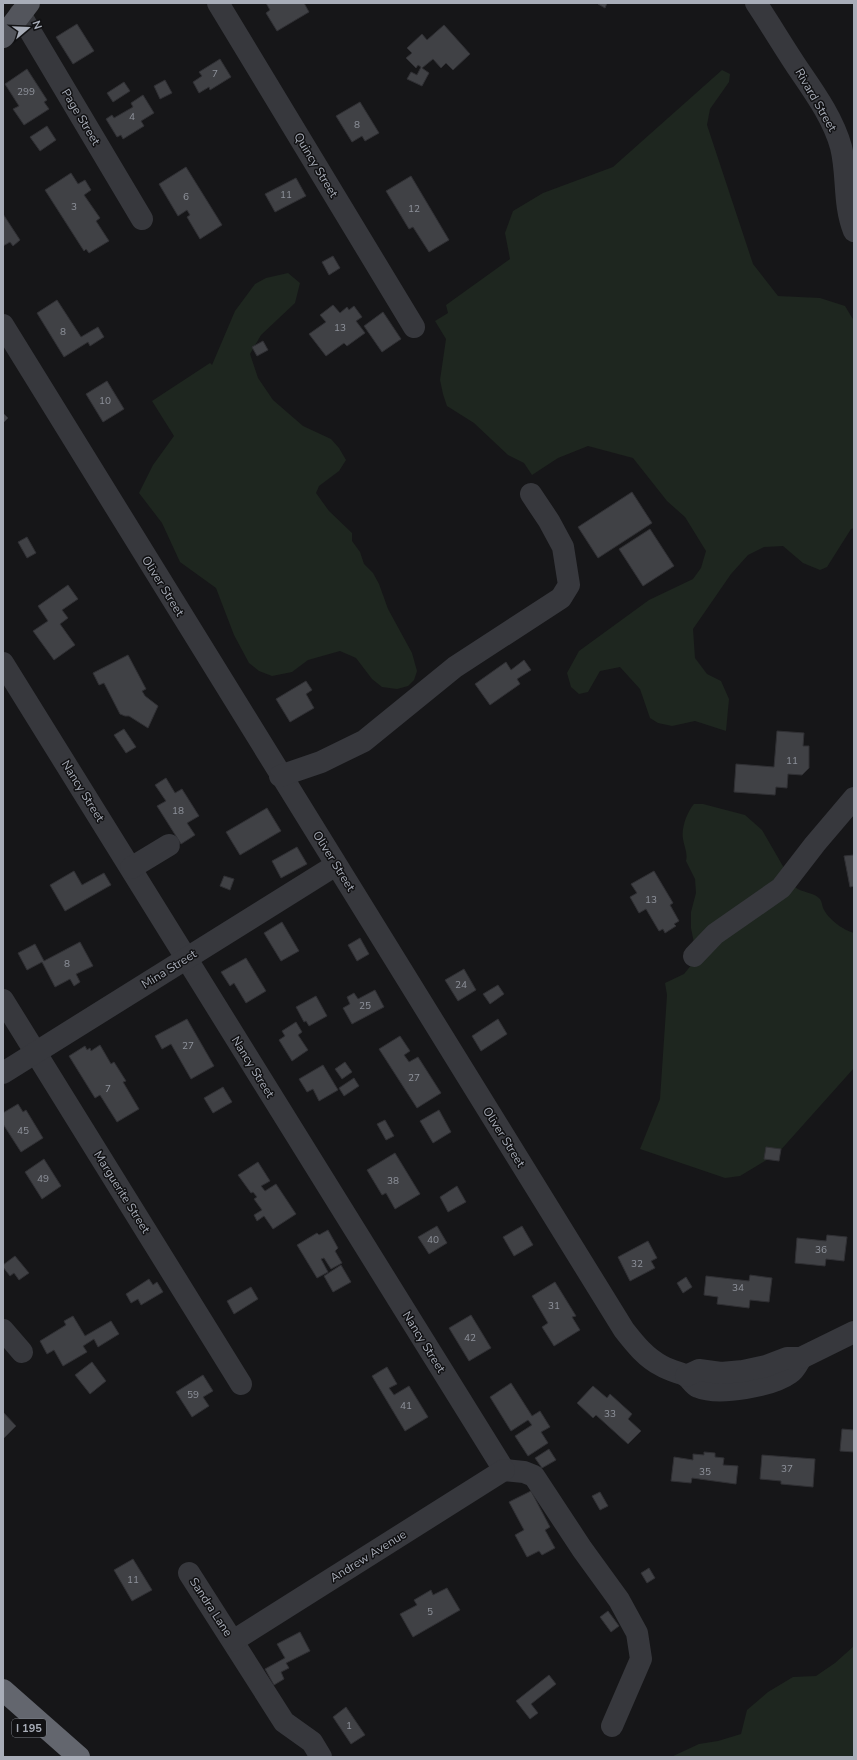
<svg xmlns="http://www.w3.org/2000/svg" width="857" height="1760" font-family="'Nunito Sans',sans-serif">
	<rect width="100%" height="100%" fill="#161618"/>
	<g fill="#1e261f">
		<path d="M722,70l8,4 -1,8 -19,27 -3,16 46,139 25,32 42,2 25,8 9,15v207l-3,1 -24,38 -7,3 -17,-7 -20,-17 -19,1 -16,8 -17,19 -38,55 2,29 12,16 14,7 8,18 -3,32 -31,-10 -23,5 -14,-3 -8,-5 -10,-29 -20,-22 -20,4 -12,21 -9,2 -8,-7 -4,-14 12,-22 70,-51 44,-21 8,-11 5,-17 -21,-34 -18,-16 -34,-43 -45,-12 -30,12 -26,17 -8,-12 -16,-8 -34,-32 -27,-17 -4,-12 -3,-14 6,-41 -11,-18 13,-8 -2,-8 64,-46 -5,-26 8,-22 30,-18 70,-26z"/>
		<path d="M288,273l12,10 -5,20 -34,32 -11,19 8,24 15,22 30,26 28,13 8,9 7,12 -7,11 -20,15 -3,7 13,18 23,22v8l8,11 4,12 9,9 6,11 9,25 24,44 5,18 -3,9 -6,6 -11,3 -15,-2 -10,-8 -16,-21 -16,-7 -32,9 -16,12 -20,4 -13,-5 -10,-8 -15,-28 -18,-47 -36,-26 -18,-39 -23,-30 14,-28 21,-29 -22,-35 58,-38 2,2 23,-54 20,-27 11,-6z"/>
		<path d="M694,804h9l42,11 17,15 33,57c7,6 19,5 25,12 2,3 2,6 3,9 5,11 20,22 31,25v135l-76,85 -38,23 -15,2 -85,-29 20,-50 7,-104 -2,-12 19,-9 13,-16 -6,-30v-16l5,-19 -1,-14 -9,-18c2,-8 -2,-15 -3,-22 -2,-11 4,-27 11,-35z"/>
		<path d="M854,1646v111h-183l28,-13 19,-3 23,-7 6,-24 21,-18 25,-15 23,-1 19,-13z"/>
	</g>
	<g fill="#404145" stroke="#303034">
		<path d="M266,3h38l5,9 -32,19 -11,-18 4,-3z"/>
		<path d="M599,3h8l-2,5 -7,-4z"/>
		<path d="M77,24l17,27 -21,13 -17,-27z"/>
		<path d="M444,25l26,29 -17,16 -7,-7 -5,5 -8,-9 -11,9 7,5 -7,13 -15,-7 4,-7 6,3 4,-8 -3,-2 -2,3 -10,-10 6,-5 -5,-5 15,-14 5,6z"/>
		<path d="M220,59l11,18 -21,13 -1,-3 -10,6 -6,-11 9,-6 -3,-4z"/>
		<path d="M27,69l20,31 -3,2 5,7 -25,16 -11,-16 6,-3 -14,-22z"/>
		<path d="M165,80l7,13 -12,6 -6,-13z"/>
		<path d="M124,82l6,9 -17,11 -6,-9z"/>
		<path d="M143,95l11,18 -13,8 3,5 -21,13 -2,-4 -4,2 -11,-18 6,-4 2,3 19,-11 -2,-4z"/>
		<path d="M360,102l19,31 -14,8 -3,-5 -10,6 -16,-26z"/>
		<path d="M47,126l9,14 -16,11 -10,-14z"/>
		<path d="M186,167l36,58 -22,14 -13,-22 3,-2 -3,-5 -9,6 -19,-32z"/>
		<path d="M71,173l7,11 7,-4 6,10 -7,5 16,23 -4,3 13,20 -20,12 -3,-4 -2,2 -39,-61z"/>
		<path d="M411,176l38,64 -20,12 -16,-25 -4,2 -23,-38z"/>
		<path d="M296,178l10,18 -31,16 -10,-18z"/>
		<path d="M3,214l17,26 -7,6 -3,-4 -7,4z"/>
		<path d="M333,256l7,12 -11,7 -7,-13z"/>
		<path d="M57,300l24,37 17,-10 6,10 -14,9 -2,-4 -24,15 -27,-44z"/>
		<path d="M333,305l7,8 7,-6 2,3 5,-4 8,11 -6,4 9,12 -18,13 -3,-3 -18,13 -17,-22 17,-12 -6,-7z"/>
		<path d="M383,312l18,27 -19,13 -18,-26z"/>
		<path d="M263,341l5,9 -11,6 -5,-9z"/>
		<path d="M107,381l17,28 -21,13 -17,-28z"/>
		<path d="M3,413l5,5 -5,5z"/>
		<path d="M632,492l20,31 -54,35 -20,-31z"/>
		<path d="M650,529l24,37 -31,20 -24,-37z"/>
		<path d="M27,537l9,16 -9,5 -9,-16z"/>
		<path d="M68,585l10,14 -16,11 6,8 -8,6 15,21 -21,15 -21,-29 15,-10 -10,-15z"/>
		<path d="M128,655l18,34 -4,2 3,5 13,10 -10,22 -19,-12h-4l-5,-2 -16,-31 -5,2 -6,-12z"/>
		<path d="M524,660l7,10 -14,9 3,5 -30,21 -15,-21 31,-22 5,8z"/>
		<path d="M306,681l6,9 -6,4 8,14 -24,14 -14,-23z"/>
		<path d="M124,729l12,18 -10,6 -12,-18z"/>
		<path d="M777,731l27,2 -1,13h6v22l-7,7 -14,-1 -1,14 -11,-1 -1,8 -41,-3 2,-28 38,3z"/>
		<path d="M166,778l9,15 7,-4 17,27 -12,7 8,12 -14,9 -24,-38 9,-5 -11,-16z"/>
		<path d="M267,808l14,23 -41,24 -14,-23z"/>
		<path d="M297,847l10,17 -26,14 -9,-17z"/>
		<path d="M854,855v31l-4,1 -6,-31z"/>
		<path d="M74,871l8,14 22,-12 7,12 -46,26 -15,-26z"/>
		<path d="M654,871l19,32 -3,2 9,16 -5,3 2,2 -11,7 -2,-4 -4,2 -13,-22 -7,4 -9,-16 7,-4 -6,-9z"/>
		<path d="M224,876l10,3 -4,11 -10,-4z"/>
		<path d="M282,922l17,29 -18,10 -17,-28z"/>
		<path d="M360,938l9,16 -12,7 -9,-16z"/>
		<path d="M80,942l13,24 -17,8 4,8 -6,4 -4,-7 -15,8 -13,-25 -15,8 -9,-17 17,-9 9,17z"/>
		<path d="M246,958l20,33 -20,12 -12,-20 -4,3 -9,-14z"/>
		<path d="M464,969l12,21 -18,11 -13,-21z"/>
		<path d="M498,985l6,9 -14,10 -7,-10z"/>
		<path d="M375,990l9,17 -32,17 -9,-16 7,-4 -3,-7 7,-4 4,6z"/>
		<path d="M316,996l11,20 -18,10 -3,-5 -2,1 -8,-15z"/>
		<path d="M187,1019l27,47 -23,13 -20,-35 -9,5 -7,-13z"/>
		<path d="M498,1019l9,15 -26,17 -9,-15z"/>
		<path d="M296,1022l6,10 -4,3 10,15 -16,11 -13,-21 6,-4 -3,-5z"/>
		<path d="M400,1036l10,15 -6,4 5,7 9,-5 23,36 -24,15 -38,-59z"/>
		<path d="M100,1045l11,19 3,-2 12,19 -3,1 16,27 -22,13 -17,-27 -5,3 -26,-42 16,-10 2,4 3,-2 1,3z"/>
		<path d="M345,1062l7,10 -10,7 -7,-10z"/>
		<path d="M323,1065l15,25 -19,11 -6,-12 -6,3 -8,-13z"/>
		<path d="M354,1078l5,8 -15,10 -5,-8z"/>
		<path d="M223,1087l9,15 -19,11 -9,-15z"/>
		<path d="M18,1104l5,8 3,-2 17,28 -22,14 -18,-28v-11z"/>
		<path d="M439,1110l12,22 -18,11 -13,-22z"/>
		<path d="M385,1120l9,16 -8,4 -9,-16z"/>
		<path d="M766,1147l15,2 -2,12 -15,-2z"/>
		<path d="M395,1153l25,41 -25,15 -9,-16 -4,2 -15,-25z"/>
		<path d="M44,1159l17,27 -19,13 -17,-27z"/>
		<path d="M258,1162l12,19 -9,5 4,5 11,-7 20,30 -23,15 -9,-13 -7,5 -3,-6 8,-5 -8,-11 3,-2 -4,-5 -2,1 -13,-18z"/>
		<path d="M457,1186l9,16 -18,10 -8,-15z"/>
		<path d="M437,1226l10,17 -18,11 -11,-17z"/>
		<path d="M522,1226l11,19 -19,11 -11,-19z"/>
		<path d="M328,1230l10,18 -3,3 7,12 -11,6 -7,-11 -3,1 7,13 -11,6 -20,-33 20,-12 2,2z"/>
		<path d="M827,1235l20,2 -3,24 -18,-2 -1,7 -30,-3 2,-25 29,3z"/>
		<path d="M648,1241l9,17 -6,3 4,7 -25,13 -12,-24z"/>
		<path d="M15,1256l14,17 -10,7 -5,-7 -4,3 -7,-9v-2z"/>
		<path d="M341,1265l10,17 -18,10 -9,-16z"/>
		<path d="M750,1275l22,3 -3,24 -19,-2 -1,8 -32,-4 1,-7 -14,-2 2,-19 43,5z"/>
		<path d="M686,1277l6,10 -9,6 -6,-10z"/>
		<path d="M149,1279l4,6 4,-3 6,10 -22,13 -3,-6 -7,4 -5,-9z"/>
		<path d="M555,1282l21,34 -4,1 8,13 -26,16 -12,-19 6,-4 -16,-27z"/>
		<path d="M251,1287l7,12 -24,15 -7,-13z"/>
		<path d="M471,1315l20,33 -22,13 -20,-33z"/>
		<path d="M73,1316l12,20 26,-15 8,13 -21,13 -4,-8 -11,7 4,6 -24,14 -9,-16 -7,4 -7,-13 26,-16 -2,-4z"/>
		<path d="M92,1362l14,19 -16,13 -15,-19z"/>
		<path d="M387,1367l10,17 -8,4 5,7 15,-9 19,31 -23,14 -33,-55z"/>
		<path d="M203,1375l10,16 -10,6 6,9 -17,11 -16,-25z"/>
		<path d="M511,1383l21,33 8,-5 10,16 -9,5 7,11 -20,13 -13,-20 17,-11 -4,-5 -17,11 -21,-34z"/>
		<path d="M593,1386l14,12 3,-4 22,20 -4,5 13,12 -13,13 -32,-29 -3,3 -16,-15z"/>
		<path d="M3,1412l13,14 -13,13z"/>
		<path d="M842,1429l12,1v22l-14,-1z"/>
		<path d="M549,1449l7,11 -14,8 -7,-10z"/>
		<path d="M704,1452l11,1v4l9,1 -1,7 15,1 -2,18 -44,-6 -1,5 -20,-2 3,-24 19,3v-6l11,1z"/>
		<path d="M762,1455l53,4 -2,28 -32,-3v-3l-21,-2z"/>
		<path d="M531,1491l19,36 -5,3 10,18 -13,7 -3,-4 -12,6 -12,-22 9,-5 -15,-28z"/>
		<path d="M600,1492l8,14 -8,4 -8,-14z"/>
		<path d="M133,1559l19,31 -20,11 -18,-31z"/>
		<path d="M649,1568l6,10 -8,5 -6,-10z"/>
		<path d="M447,1588l13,22 -47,27 -13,-23 17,-9 -3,-5 17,-10 2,5z"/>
		<path d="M608,1611l11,15 -8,6 -11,-15z"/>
		<path d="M300,1632l10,19 -24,12 3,5 -8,4 3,7 -10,6 -9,-16 20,-11 -8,-14z"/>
		<path d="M549,1675l7,9 -25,20 7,9 -8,6 -14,-18z"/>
		<path d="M346,1707l19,28 -14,9 -18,-27z"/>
	</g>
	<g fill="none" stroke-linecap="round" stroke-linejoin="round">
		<g stroke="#37383d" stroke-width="22">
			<path d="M218,3l196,324"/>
			<path d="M756,3c14,21 27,43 41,64 17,25 36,51 44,80 7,28 2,57 13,84"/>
			<path d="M20,14l122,205"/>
			<path d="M3,325l621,1005c11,14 22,28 38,36 7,4 15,6 23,9 5,3 8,10 13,12 21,9 74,-1 92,-14 5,-3 8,-10 11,-15"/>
			<path d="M3,663l501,807"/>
			<path d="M280,776l41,-14 43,-21 91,-74 106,-69 8,-13 -6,-38 -14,-26 -18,-27"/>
			<path d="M131,868l38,-23"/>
			<path d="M694,956l21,-22 66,-46 34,-44 39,-46"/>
			<path d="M3,1000l238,384"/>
			<path d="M3,1073l333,-208"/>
			<path d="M3,1330l19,22"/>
			<path d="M686,1376l13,-6 22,3 22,-2 23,-5 21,-8h14l53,-26"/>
			<path d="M504,1470l20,2 10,4 48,73 37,51 18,33 4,26 -29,67"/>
			<path d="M189,1573l95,149 28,20 9,15"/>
			<path d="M233,1641l271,-171"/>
		</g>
		<path stroke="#53555c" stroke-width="22" d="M3,37l26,-34"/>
		<path stroke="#63666e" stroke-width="22" d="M3,1690l76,67"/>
	</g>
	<g text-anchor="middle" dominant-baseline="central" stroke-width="3" stroke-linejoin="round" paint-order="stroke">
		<g font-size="10" fill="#8e929b">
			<text x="215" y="74">7</text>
			<text x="26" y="92">299</text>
			<text x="132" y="117">4</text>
			<text x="357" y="125">8</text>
			<text x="286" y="195">11</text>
			<text x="186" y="197">6</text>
			<text x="74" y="207">3</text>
			<text x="414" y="209">12</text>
			<text x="340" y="328">13</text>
			<text x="63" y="332">8</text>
			<text x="105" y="401">10</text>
			<text x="792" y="761">11</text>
			<text x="178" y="811">18</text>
			<text x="651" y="900">13</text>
			<text x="67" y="964">8</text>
			<text x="461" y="985">24</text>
			<text x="365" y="1006">25</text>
			<text x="188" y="1046">27</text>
			<text x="414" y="1078">27</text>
			<text x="108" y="1089">7</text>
			<text x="23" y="1131">45</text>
			<text x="43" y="1179">49</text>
			<text x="393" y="1181">38</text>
			<text x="433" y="1240">40</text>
			<text x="821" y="1250">36</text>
			<text x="637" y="1264">32</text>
			<text x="738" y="1288">34</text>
			<text x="554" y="1306">31</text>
			<text x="470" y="1338">42</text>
			<text x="193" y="1395">59</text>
			<text x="406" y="1406">41</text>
			<text x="610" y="1414">33</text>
			<text x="787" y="1469">37</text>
			<text x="705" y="1472">35</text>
			<text x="133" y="1580">11</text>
			<text x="430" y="1612">5</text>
			<text x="349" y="1726">1</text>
		</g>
		<rect fill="#111113" stroke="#7b7e86" stroke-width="1" x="12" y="1719" width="34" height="18" rx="3"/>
		<g font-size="11" font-weight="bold" fill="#a8adb8">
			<text x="29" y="1728">I 195</text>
		</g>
		<g font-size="12" fill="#a8adb8" stroke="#111113">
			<text transform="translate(816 100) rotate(60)">Rivard Street</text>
			<text transform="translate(81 117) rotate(59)">Page Street</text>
			<text transform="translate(316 165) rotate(59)">Quincy Street</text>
			<text transform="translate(163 586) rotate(58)">Oliver Street</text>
			<text transform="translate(83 791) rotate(58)">Nancy Street</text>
			<text transform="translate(334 861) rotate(58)">Oliver Street</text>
			<text transform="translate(169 969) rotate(-32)">Mina Street</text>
			<text transform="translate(253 1067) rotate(58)">Nancy Street</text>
			<text transform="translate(504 1137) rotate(58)">Oliver Street</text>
			<text transform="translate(122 1192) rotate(58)">Marguerite Street</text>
			<text transform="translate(424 1342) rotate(58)">Nancy Street</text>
			<text transform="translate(368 1556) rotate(-32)">Andrew Avenue</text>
			<text transform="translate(211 1607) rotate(57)">Sandra Lane</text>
		</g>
	</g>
	<rect width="857" height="1760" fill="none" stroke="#a8adb8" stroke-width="8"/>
	<g transform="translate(28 28) rotate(71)" stroke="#111113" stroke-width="3" paint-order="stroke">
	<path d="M0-3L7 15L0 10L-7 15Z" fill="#a8adb8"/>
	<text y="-6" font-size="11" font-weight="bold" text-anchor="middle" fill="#a8adb8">N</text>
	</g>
</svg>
